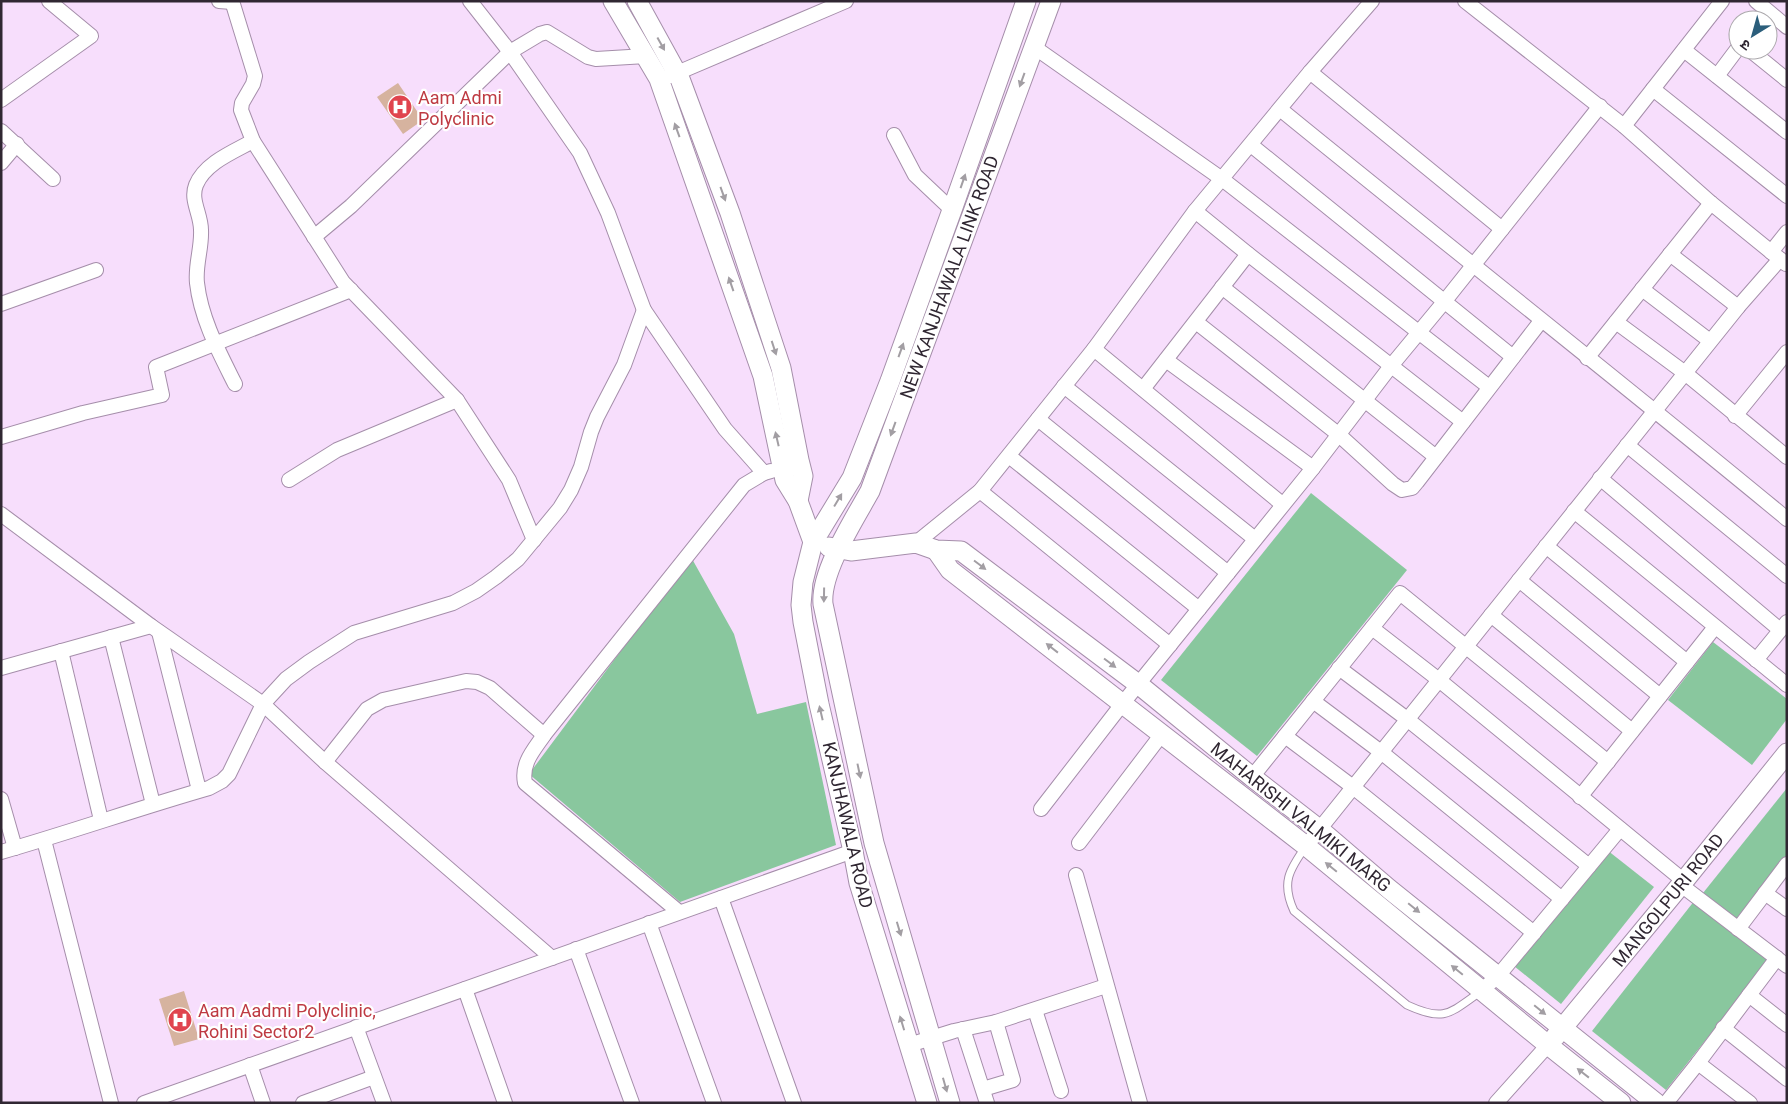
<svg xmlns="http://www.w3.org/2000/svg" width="1788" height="1104" font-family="Roboto,'Noto Sans Devanagari',sans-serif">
	<rect width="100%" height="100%" fill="#f7defc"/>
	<g fill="#89c79e">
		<path d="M1311,493l96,77 -150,186 -96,-76z"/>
		<path d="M691,557l43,77 23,80 49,-12 30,143 -156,57 -151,-128z"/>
		<path d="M1713,642l74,57v20l-35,46 -84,-65z"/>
		<path d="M1787,788v67l-51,64 -33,-26z"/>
		<path d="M1607,850l47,37 -93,117 -47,-38z"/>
		<path d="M1695,900l75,59 -104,131 -74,-59z"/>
	</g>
	<g fill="#d6b39f">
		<path d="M398,83l25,37 -20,14 -26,-37z"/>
		<path d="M184,991l15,48 -25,7 -15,-47z"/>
	</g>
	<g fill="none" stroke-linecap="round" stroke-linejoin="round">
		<defs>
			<path id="lane" d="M1306,846c-17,24 -25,37 -12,65l113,94c37,17 42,9 73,-13"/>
			<g id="street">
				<path d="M219,1l13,1"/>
				<path d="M232,1l23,75 -2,8 -11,19 -1,7 12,31 90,141 114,118 52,80 25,60"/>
				<path d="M470,1l40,51 70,101 28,60 36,97"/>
				<path d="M1465,1l159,125 87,77 75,61"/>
				<path d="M1756,1l31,26"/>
				<path d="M1034,47l188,132 267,208"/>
				<path d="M1684,50l103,82"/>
				<path d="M1750,50l37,30"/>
				<path d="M1310,72l192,157"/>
				<path d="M670,76l176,-75"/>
				<path d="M1717,76l21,-28"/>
				<path d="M1653,89l134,107"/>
				<path d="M1,100l90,-64 -42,-35"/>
				<path d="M1280,109c168,137 339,271 507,410"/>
				<path d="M1624,126l98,-125"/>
				<path d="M1,131l52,48"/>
				<path d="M894,135l21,40 37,35"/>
				<path d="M1251,145l262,212"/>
				<path d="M1,163l16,-19"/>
				<path d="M1195,211l53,43 215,168"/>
				<path d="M314,237l37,-31 159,-154 30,-18 7,-2 41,25 8,2 50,-3"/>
				<path d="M1771,252l16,-20"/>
				<path d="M1670,254l68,53"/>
				<path d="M1222,287l214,170"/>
				<path d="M1642,289l68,52"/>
				<path d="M1,304l95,-34"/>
				<path d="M1196,322l142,112 55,50 9,6 10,-2 5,-6 124,-161"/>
				<path d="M1616,322l69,51 102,84"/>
				<path d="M1094,349l188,155"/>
				<path d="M1587,358l124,-155"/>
				<path d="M1166,360l147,108"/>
				<path d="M235,384c-16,-32 -34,-65 -38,-101 -2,-18 5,-35 4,-53 0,-16 -11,-30 -5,-45 9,-22 37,-33 57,-44"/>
				<path d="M1064,386l191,153"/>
				<path d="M1143,389l105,-135"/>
				<path d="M1735,416l52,-64"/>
				<path d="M1038,419l190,154"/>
				<path d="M1,437l82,-24 79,-18 -6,-28 195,-77"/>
				<path d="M1627,445l160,131"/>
				<path d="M1009,456l190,153"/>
				<path d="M1600,478l180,152"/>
				<path d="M289,480l48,-30 120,-50"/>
				<path d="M980,491l190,154"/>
				<path d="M1574,511l213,174"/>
				<path d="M1,514l150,112 112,78 62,58 227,196"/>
				<path d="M916,543l64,-52 114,-142 101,-138 115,-139 62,-71"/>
				<path d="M1546,546l141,116"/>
				<path d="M1519,580l141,116"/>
				<path d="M1491,615l141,116"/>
				<path d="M1372,628l67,52 245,201"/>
				<path d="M159,632l40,158"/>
				<path d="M111,637l42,167"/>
				<path d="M61,651l40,169"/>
				<path d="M1756,660l31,-38"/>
				<path d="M1,668l150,-42"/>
				<path d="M1339,668l68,51 182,147"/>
				<path d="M1313,701l68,51 181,147"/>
				<path d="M1285,736l68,51 181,146"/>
				<path d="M325,762l42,-53 16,-9 83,-19 11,1 13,6 54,47"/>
				<path d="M1252,777l148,-184 208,169"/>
				<path d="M1580,797l135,-170"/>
				<path d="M1,799l14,49"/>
				<path d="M1041,809l82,-106 190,-235 78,-102 53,-64 156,-196"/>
				<path d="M44,840l67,263"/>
				<path d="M1079,843l83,-109"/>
				<path d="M1306,846l432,-539 42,-48"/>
				<path d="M1,852c70,-20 138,-44 208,-64l13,-7 7,-7 34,-70 23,-25 23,-17 45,-29 99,-30 23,-12 20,-14 22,-18 42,-51 11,-18 10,-23 10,-35 6,-15 27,-52 20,-55 81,119 39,44"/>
				<path d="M1076,875l64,228"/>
				<path d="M1681,885l106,81"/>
				<path d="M1765,893l22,16"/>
				<path d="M721,898l73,205"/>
				<path d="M679,912l-154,-129c-4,-20 9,-33 19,-48l200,-250 20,-12 7,-2"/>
				<path d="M649,923l65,180"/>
				<path d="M1738,929l49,-65"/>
				<path d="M576,949l56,154"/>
				<path d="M465,989l40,114"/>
				<path d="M1482,990l16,-14 122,-147"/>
				<path d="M1749,995l38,30"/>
				<path d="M1035,1010l26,81"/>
				<path d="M356,1027l28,76"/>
				<path d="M1723,1028l64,51"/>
				<path d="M963,1029l24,74"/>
				<path d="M909,1045l45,-14 42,-9 110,-36"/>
				<path d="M1698,1063l52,40"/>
				<path d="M250,1065l13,38"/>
				<path d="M983,1089l30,-9 -17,-58"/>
				<path d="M144,1103l709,-252"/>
				<path d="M303,1103l71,-26"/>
				<path d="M1496,1103l52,-58"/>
				<path d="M1666,1103l32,-40 79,-105"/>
			</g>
			<g id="secondary">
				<path d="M613,1l46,78 104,297 22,104 13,21 15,41"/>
				<path d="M637,1l43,78 50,134 51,155 18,92 4,16 -5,25"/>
				<path d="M829,547l22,4 65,-8 20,7 25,1 177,133 114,93 67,52 70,60 267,214"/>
				<path d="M936,550l14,20 356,276 242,199 73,58"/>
				<path d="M1555,1037l129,-156 103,-128"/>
				<path d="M927,1103l-68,-220 -6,-32 -34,-147 -16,-82 -2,-17 2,-23 10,-40 39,-64 38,-97 62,-171 74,-209"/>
				<path d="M950,1103l-76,-260 -51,-239c-3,-32 31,-84 47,-113l181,-490"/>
			</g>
		</defs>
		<use href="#lane" stroke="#a58eaa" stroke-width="9"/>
		<use href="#street" stroke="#a58eaa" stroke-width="16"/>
		<use href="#secondary" stroke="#a58eaa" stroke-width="21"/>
		<use href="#lane" stroke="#fff" stroke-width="7"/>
		<use href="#street" stroke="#fff" stroke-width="14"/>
		<use href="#secondary" stroke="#fff" stroke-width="19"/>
	</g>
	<defs><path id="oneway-solid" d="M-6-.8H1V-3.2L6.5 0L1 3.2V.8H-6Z" transform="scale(1.25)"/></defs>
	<g fill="#a29ea3">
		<use href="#oneway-solid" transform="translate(661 44) rotate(61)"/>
		<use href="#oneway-solid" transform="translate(1022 80) rotate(110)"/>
		<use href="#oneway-solid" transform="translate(677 130) rotate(-110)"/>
		<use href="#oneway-solid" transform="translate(963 181) rotate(-71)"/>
		<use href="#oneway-solid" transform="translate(723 194) rotate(70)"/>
		<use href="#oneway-solid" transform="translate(731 284) rotate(-109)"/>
		<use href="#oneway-solid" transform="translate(774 348) rotate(72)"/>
		<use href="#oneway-solid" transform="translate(901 350) rotate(-70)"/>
		<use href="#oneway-solid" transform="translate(893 429) rotate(110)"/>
		<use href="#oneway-solid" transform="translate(777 439) rotate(-103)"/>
		<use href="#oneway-solid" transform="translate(838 500) rotate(-59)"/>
		<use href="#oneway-solid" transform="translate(980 565) rotate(37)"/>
		<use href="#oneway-solid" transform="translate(824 595) rotate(91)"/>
		<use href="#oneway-solid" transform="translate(1052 648) rotate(-142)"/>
		<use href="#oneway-solid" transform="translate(1110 663) rotate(37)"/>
		<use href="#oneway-solid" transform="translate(821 713) rotate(-103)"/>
		<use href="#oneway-solid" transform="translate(859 771) rotate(78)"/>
		<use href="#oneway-solid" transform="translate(1331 867) rotate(-141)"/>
		<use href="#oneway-solid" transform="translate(1414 908) rotate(39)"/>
		<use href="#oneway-solid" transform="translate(899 929) rotate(73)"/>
		<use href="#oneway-solid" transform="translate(1457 970) rotate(-141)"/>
		<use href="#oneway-solid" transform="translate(1540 1010) rotate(39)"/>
		<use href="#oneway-solid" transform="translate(902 1023) rotate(-107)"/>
		<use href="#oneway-solid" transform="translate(1583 1073) rotate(-142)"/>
		<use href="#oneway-solid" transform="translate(945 1085) rotate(74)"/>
	</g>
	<defs>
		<symbol id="hospital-disc" viewBox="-11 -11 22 22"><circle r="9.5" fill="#e0444e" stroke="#fff"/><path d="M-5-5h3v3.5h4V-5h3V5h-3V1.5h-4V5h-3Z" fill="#fff"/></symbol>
	</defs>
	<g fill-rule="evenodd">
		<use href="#hospital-disc" x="386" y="93" width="28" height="28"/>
		<use href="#hospital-disc" x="166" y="1006" width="28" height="28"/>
	</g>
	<g text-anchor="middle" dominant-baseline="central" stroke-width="4.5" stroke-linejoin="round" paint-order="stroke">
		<g font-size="18" fill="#be3a42" stroke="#fff" text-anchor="start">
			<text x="418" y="97">Aam Admi<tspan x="418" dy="21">Polyclinic</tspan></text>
			<text x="198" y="1010">Aam Aadmi Polyclinic,<tspan x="198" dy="21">Rohini Sector2</tspan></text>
		</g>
		<g font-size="18" fill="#302732" stroke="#fff">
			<text transform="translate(949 277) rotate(-70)">NEW KANJHAWALA LINK ROAD</text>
			<text transform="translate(1301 817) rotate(39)">MAHARISHI VALMIKI MARG</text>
			<text transform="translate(848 825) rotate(77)">KANJHAWALA ROAD</text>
			<text transform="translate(1668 900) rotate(-51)">MANGOLPURI ROAD</text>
		</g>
	</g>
	<rect width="1788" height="1104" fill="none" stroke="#302732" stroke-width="5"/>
	<g transform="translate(1753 35) rotate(217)"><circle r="24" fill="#ffffff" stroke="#aca9ad"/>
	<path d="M0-4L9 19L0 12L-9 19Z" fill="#2b5e7b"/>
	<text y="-8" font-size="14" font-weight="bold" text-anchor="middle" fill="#302732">उ</text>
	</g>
</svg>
